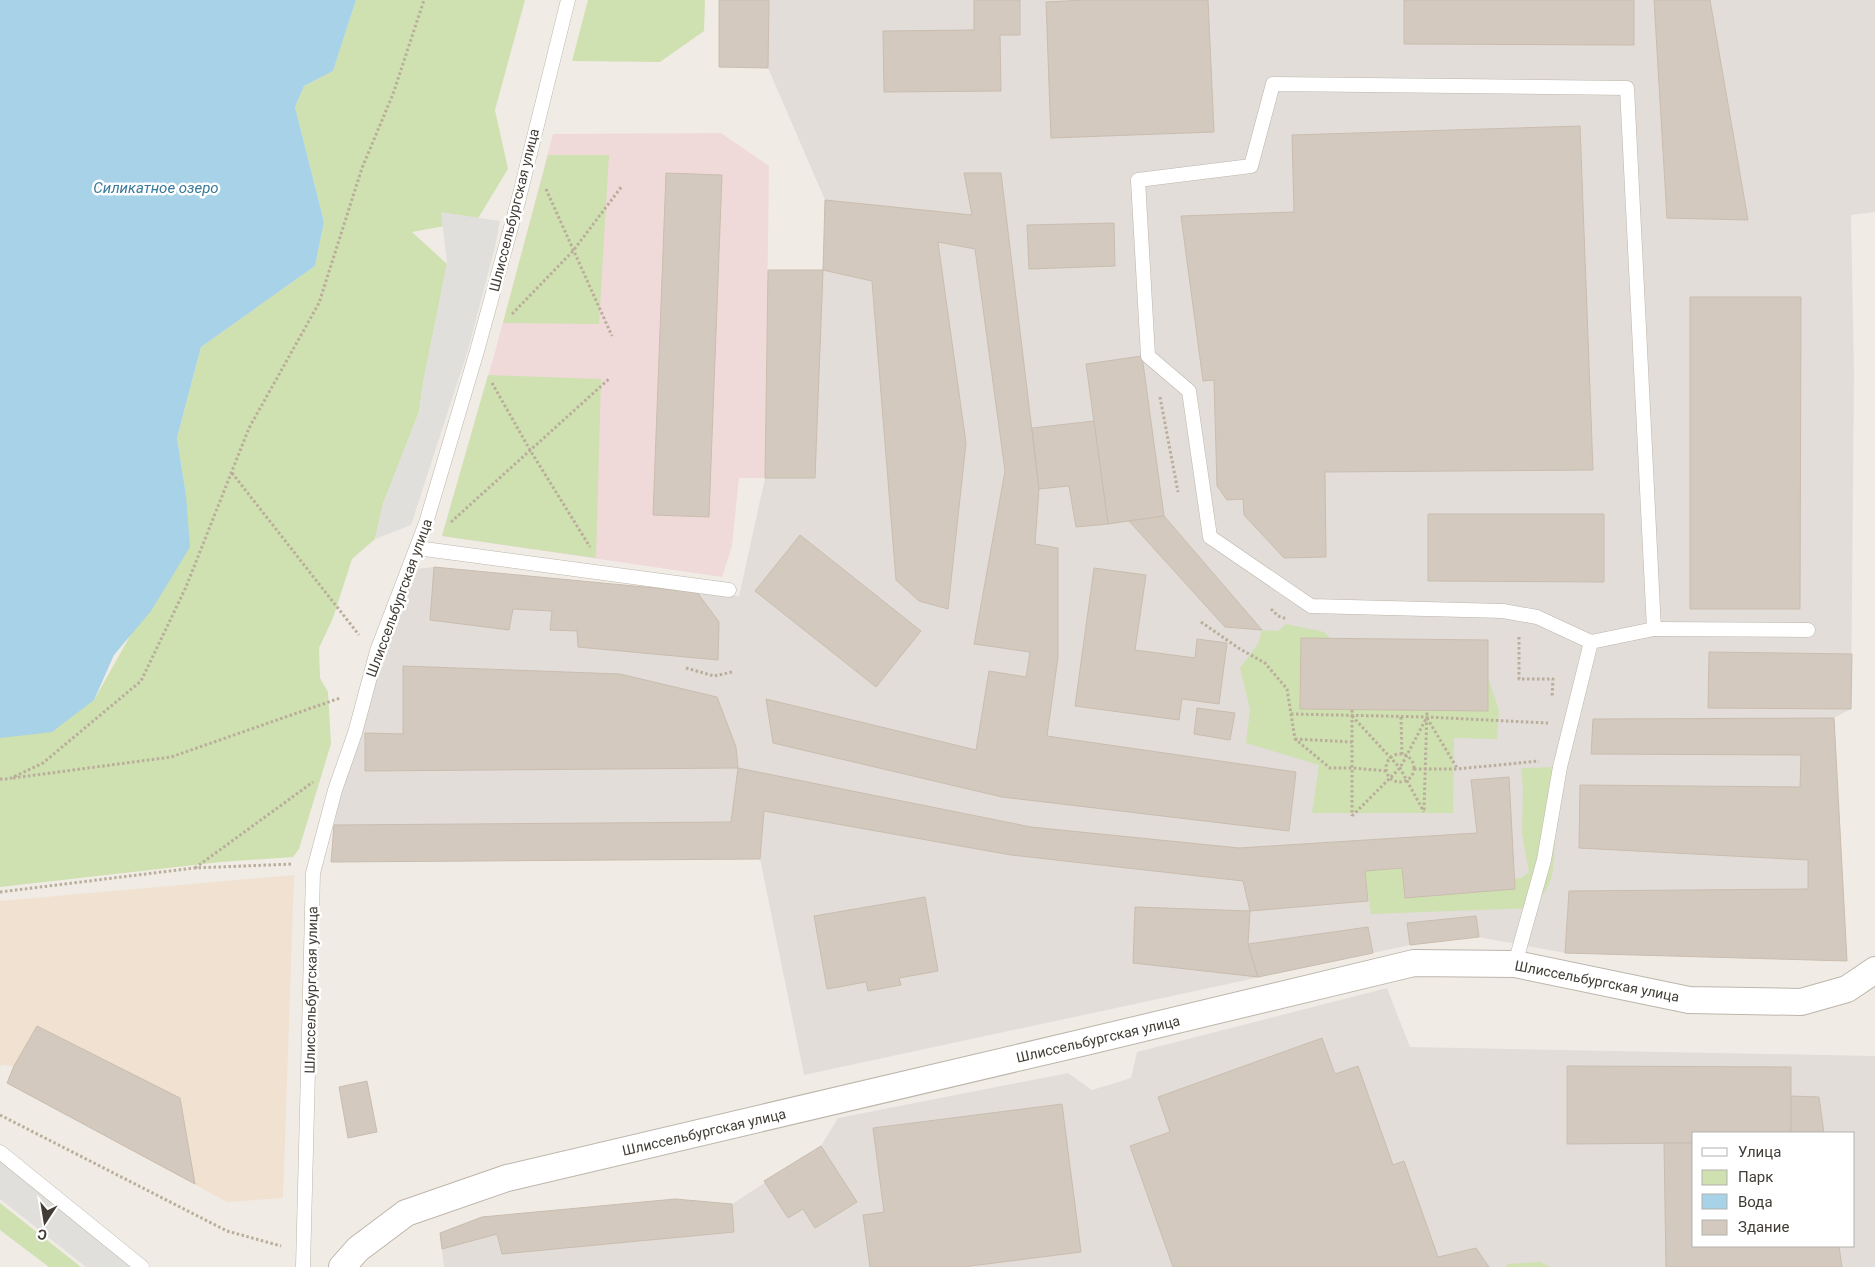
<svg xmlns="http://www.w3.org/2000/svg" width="1875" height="1267" font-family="Roboto,sans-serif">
	<rect width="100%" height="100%" fill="#f0ece5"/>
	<path fill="#f0e1d1" d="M294,875l-11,323 -56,4 -220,-119 7,-17 -12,-1 -2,2v-166z"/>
	<g fill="#e2ddd9" fill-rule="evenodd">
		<path d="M719,0h1156v212l-24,3 3,158 -3,336 -17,9 13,243 -282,-8 -87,-16 -68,8 -606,130 -44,-216 -429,3 3,-37 21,-92 60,-164 19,-2 305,29 26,-118 3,-208h55l2,-70 -57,-132 -49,-1z"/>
		<path d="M1387,988l23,59 465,9v211h-1431l-4,-34 42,-16 193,-18 57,5 89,-58 17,-28 230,-45 24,17 39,-12 6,-26zM1694,1133h160v113h-160z"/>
	</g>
	<path fill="#f0dad9" d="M721,133l48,33 -4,312h-26l-7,68 -10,31 -280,-41 53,-184 58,-218z"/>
	<g fill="#cfe0b1">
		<path d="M356,0h169l-30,110 13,59 -31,51 -65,12 35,32 -23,114 -5,34 -36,92 -8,35 -23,20 -19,59 -14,30 1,30 8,14 3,52 -32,105 -6,8 -72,5 -221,25v-151l94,-36 36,-64 56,-141 -9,-57 24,-91 114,-81 9,-44 -29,-115 9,-21 29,-15z"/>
		<path d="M588,0h117l-1,31 -44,31 -88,-1z"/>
		<path d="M548,155h61l-10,169 -96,-1z"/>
		<path d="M488,375l113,4 -5,179 -154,-22z"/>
		<path d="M1286,624l38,8 6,6 87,40 72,2 10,31 -2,28 -43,-1 -1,75h-141l7,-48 -73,-22 4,-34 -10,-41 18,-24 4,-14 16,1z"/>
		<path d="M1560,767l-7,103c-3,17 -10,26 -22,38l-160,6 -8,-54 69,-4 8,28 81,-6 8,-6 -7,-38 1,-46 -2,-20z"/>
		<path d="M0,1203l81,64h-32l-49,-37z"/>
		<path d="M1541,1262l9,5h-44l1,-3z"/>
	</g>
	<g fill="#e1dfdc">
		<path d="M441,212l59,9 -5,26 -27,103 -57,175 -36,14 8,-35 36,-92 5,-34 23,-114z"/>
		<path d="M0,1159l134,108h-48l-86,-68z"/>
	</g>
	<path fill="#a7d2e7" d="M0,0h356l-23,71 -29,15 -9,21 29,115 -9,44 -114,81 -24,91 9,57 4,52 -39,64 -37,44 -20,45 -42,32 -52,6z"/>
	<g fill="#d3c9be" stroke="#cabdaf">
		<path d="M719,0h50l-1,68 -49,-1z"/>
		<path d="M974,0h46v35h-20l1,56 -117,1 -1,-61 91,-1z"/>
		<path d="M1085,0h123l6,132 -163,6 -5,-136z"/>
		<path d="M1404,0h230v45l-230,-1z"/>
		<path d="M1654,0h56l38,220 -81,-2z"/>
		<path d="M1580,126l13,344 -268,2 1,85 -42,1 -40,-43 -1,-16 -16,1 -10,-14 -3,-106 -11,1 -22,-165 113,-4 -2,-77z"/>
		<path d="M666,173l56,2 -13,342 -56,-2z"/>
		<path d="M964,173h37l38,316 -4,55 23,4v109l-11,79 249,36 -7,59 -287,-34 -229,-54 -7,-44 210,51 13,-79 37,6 4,-25 -56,-8 31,-173 -30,-222 -37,-7 28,201 -18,166 -29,-8 -23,-21 -24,-299 -49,-11 2,-70 147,15z"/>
		<path d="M1114,223l1,43 -86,3 -2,-44z"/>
		<path d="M768,270h55l-8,208h-50z"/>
		<path d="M1690,297h111l-1,312h-110z"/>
		<path d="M1142,356l22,160 -56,8 -22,-160z"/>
		<path d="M1094,421l14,103 -32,3 -7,-41 -30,3 -7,-61z"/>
		<path d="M1428,514h176v68l-176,-1z"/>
		<path d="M1164,516l98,114 -37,-3 -96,-106z"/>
		<path d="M800,535l121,96 -45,56 -121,-96z"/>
		<path d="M434,567l263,25 22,30 -1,38 -140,-13 -1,-16 -27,-1 2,-19 -39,-2 -4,21 -79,-10z"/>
		<path d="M1094,568l52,7 -11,75 60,8 2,-19 30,4 -8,61 -37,-5 -3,21 -104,-14z"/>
		<path d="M1301,638l187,2v71l-188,-2z"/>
		<path d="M1709,652l143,2 -1,55 -143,-1z"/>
		<path d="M403,666l217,8 97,23 19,50 2,21 -373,3v-38l38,1z"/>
		<path d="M1197,708l38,5 -5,27 -36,-6z"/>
		<path d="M1834,718l13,243 -282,-8 4,-62 239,-2v-29l-229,-12 1,-63 220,2 1,-32 -210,-1 2,-35z"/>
		<path d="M738,768l293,59 208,21 238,-15 -6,-53 38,-3 6,112 -110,9 -3,-30 -37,3 3,30 -118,10 -7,-30 -232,-26 -247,-44 -4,48 -429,3 3,-37 397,-3z"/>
		<path d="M925,897l13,74 -39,7 2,7 -33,6 -2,-9 -39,7 -13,-73z"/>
		<path d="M1135,907l115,4 -2,33 10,33 -125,-14z"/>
		<path d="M1476,916l3,21 -69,8 -3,-22z"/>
		<path d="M1368,927l5,26 -115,24 -10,-33z"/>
		<path d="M37,1026l143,72 15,86 -188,-101 7,-17z"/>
		<path d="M1322,1038l13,36 23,-8 35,99 11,-4 34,96 38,-9 13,19h-316l-43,-121 40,-14 -12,-35z"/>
		<path d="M1567,1066l224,1v66h-97v10l-127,1z"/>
		<path d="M367,1081l10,51 -29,6 -9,-51z"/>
		<path d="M1791,1096l28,1 5,36h-33z"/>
		<path d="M1062,1104l19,148 -118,15h-93l-7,-52 21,-3 -11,-84z"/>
		<path d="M1664,1143h30v103h145l3,21h-176z"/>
		<path d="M821,1146l36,56 -42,26 -12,-19 -15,9 -24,-37z"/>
		<path d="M675,1199l57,5 2,28 -232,22 -5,-20 -55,15 -2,-16 42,-16z"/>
	</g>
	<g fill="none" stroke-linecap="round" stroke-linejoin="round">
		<defs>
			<g id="service">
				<path d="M417,548l312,42"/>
				<path d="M1654,629l154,1"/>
				<path d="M1515,964l29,-104 16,-93 31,-125 63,-13 -27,-541 -354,-4 -22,82 -113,14 10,176 41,35 21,146 101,69 192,5 34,6 54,25"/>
				<path d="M0,1152l142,115"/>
				<path d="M303,1267l10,-394 22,-83 20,-57 22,-82 49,-128 51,-172 41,-149 50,-202"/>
			</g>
			<path id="minor" d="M342,1267l16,-18 48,-36 101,-35 578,-136 329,-79 101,1 174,36 112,2 46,-13 28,-19"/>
		</defs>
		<use href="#service" stroke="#bdb5ab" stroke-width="15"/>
		<use href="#minor" stroke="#bdb5ab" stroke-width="28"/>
		<g stroke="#baad9b" stroke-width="3" stroke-dasharray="2.5 2.5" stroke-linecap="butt">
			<path d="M546,189l66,147"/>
			<path d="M512,314l61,-63 49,-65"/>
			<path d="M492,383l38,67 60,97"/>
			<path d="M1160,397l18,95"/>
			<path d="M232,473l127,162"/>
			<path d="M451,522l159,-144"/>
			<path d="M1271,609l7,7 9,3"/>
			<path d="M1201,622l39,27 25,14 22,26 8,50 35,29h22l35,3"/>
			<path d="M1519,637v42h34l-1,18"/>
			<path d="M686,668l28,8 18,-4"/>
			<path d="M1352,710v106"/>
			<path d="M1291,714l136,3 121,6"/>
			<path d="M1352,716l48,52 24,44"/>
			<path d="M1401,717l1,38"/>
			<path d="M1427,718l30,50"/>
			<path d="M1295,739l57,3"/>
			<circle cx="1400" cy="768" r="14"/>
			<path d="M1414,769h43l82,-8"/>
			<path d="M13,778l158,-21 169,-59"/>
			<path d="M0,779h9l34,-16 98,-82 45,-94 63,-159 70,-125 43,-135 31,-74 31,-94"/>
			<path d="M1424,810l3,-100"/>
			<path d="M1352,816l48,-48 27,-51"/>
			<path d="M195,868l118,-86"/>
			<path d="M0,892l194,-24 99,-4"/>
			<path d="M0,1115l227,116 54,15"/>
		</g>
		<use href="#service" stroke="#fff" stroke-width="14"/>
		<use href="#minor" stroke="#fff" stroke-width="26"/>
	</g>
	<g text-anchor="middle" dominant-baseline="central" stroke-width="5" stroke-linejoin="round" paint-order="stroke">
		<g font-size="14" fill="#413c35" stroke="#fff">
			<text transform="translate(514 210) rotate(-76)">Шлиссельбургская улица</text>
			<text transform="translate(399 598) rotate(-70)">Шлиссельбургская улица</text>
			<text transform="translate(1597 981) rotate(11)">Шлиссельбургская улица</text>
			<text transform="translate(311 990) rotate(-89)">Шлиссельбургская улица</text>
			<text transform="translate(1098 1039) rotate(-13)">Шлиссельбургская улица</text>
			<text transform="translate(704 1132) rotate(-13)">Шлиссельбургская улица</text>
		</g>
		<g font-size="15" font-style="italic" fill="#397999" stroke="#fff">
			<text x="156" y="188">Силикатное озеро</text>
		</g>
	</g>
	<rect x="1692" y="1132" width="162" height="115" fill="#ffffff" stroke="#b3b1ae"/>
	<rect x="1702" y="1148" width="25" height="8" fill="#ffffff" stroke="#b3b1ae"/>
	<text x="1738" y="1157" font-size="15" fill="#413c35">Улица</text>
	<rect x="1702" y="1170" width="25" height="15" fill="#cfe0b1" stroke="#b3b1ae"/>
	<text x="1738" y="1182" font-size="15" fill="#413c35">Парк</text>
	<rect x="1702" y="1194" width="25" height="15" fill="#a7d2e7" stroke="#b3b1ae"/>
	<text x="1738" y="1207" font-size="15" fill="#413c35">Вода</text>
	<rect x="1702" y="1220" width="25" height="15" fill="#d3c9be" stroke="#b3b1ae"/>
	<text x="1738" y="1232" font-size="15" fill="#413c35">Здание</text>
	<g transform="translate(45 1222) rotate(192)" stroke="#ffffff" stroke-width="4" paint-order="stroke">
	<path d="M0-4L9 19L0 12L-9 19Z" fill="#413c35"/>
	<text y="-8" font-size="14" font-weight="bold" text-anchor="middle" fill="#413c35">С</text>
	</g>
</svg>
